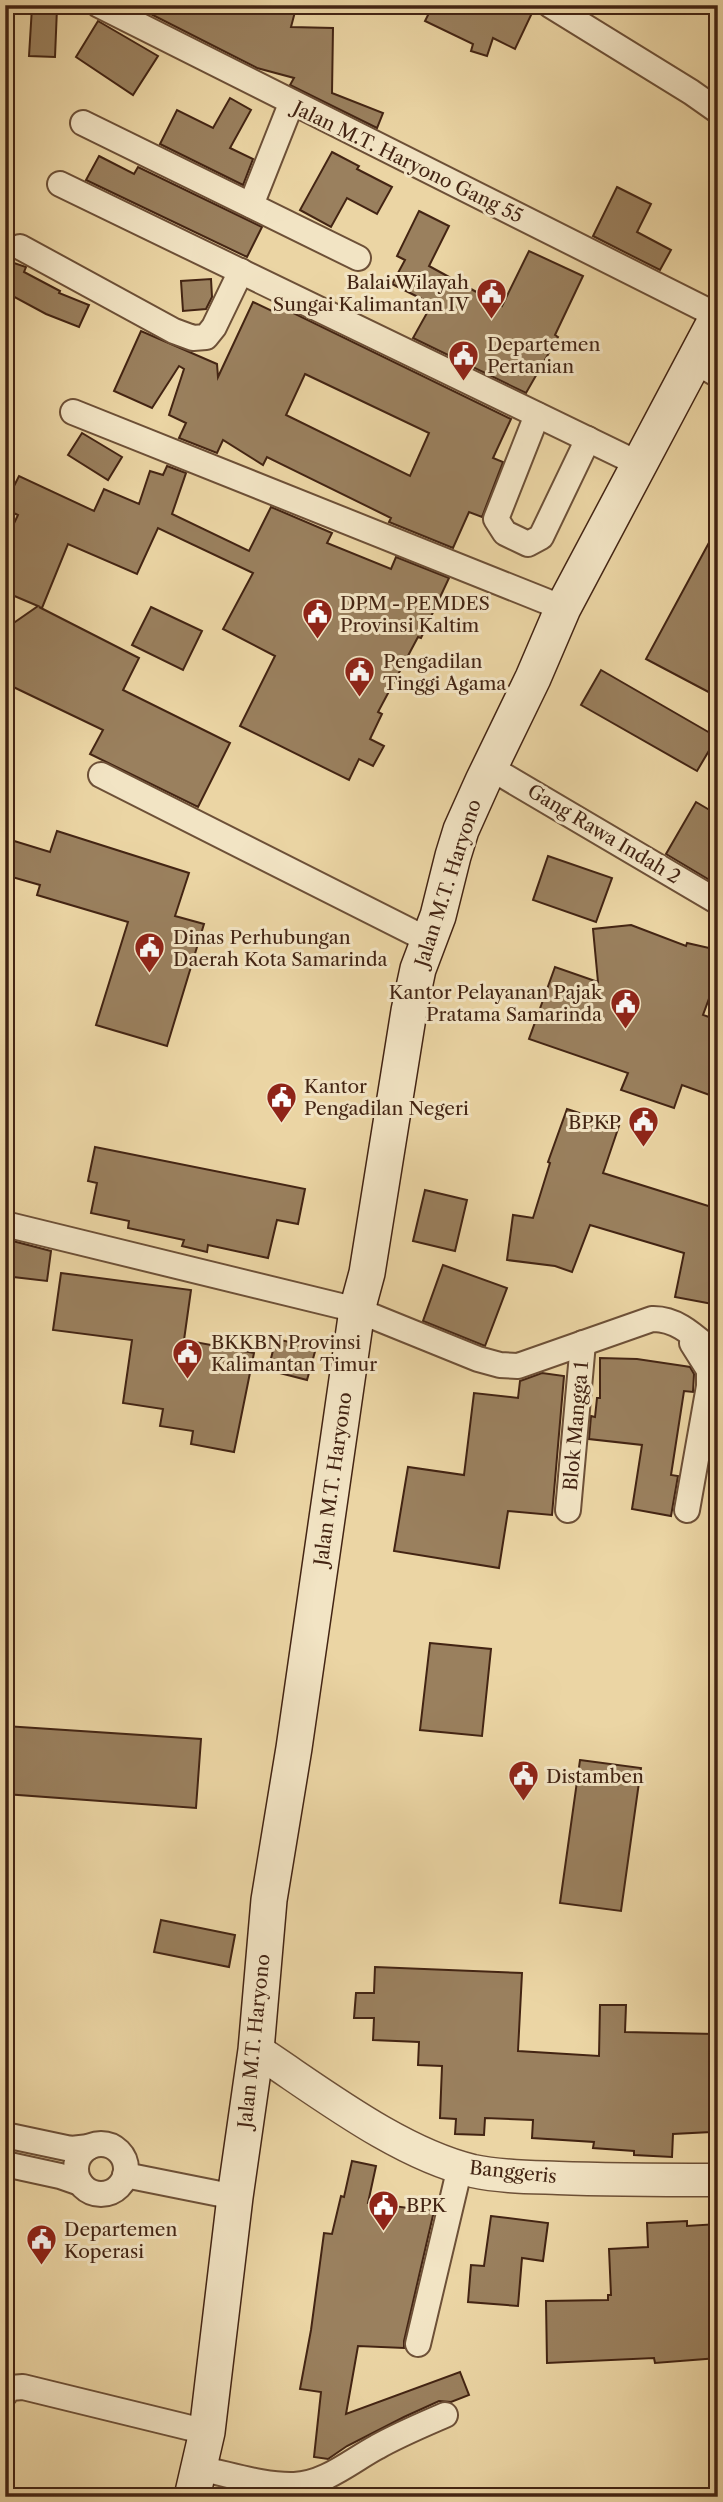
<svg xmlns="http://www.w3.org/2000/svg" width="723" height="2502" font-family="'Libre Caslon Text',serif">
	<rect width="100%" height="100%" fill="#ebd5a4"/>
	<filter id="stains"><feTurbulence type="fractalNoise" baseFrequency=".00286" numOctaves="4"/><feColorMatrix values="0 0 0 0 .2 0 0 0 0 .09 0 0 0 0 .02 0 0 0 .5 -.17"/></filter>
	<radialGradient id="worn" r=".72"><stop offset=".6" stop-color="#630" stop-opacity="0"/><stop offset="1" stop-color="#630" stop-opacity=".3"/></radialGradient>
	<g fill="#9a805e" stroke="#432413" stroke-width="2" fill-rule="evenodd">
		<path d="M133,5h152l11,3 -5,19 42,1 -1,65 51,20 -6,15 -87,-43 4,-7 -37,-10z"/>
		<path d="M433,5h82l17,8 -17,36 -22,-11 -6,18 -16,-5 2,-7 -48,-23z"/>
		<path d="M32,7l25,1 -2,49 -26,-1z"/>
		<path d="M98,21l60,35 -25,39 -57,-38z"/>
		<path d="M230,98l21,12 -21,38 23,11 -10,26 -83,-41 17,-34 36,18z"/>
		<path d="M332,152l27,14 -2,3 35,18 -15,27 -30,-16 -16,29 -31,-17z"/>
		<path d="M99,156l35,18 4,-7 124,60 -15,30 -161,-77z"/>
		<path d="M617,187l34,17 -14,28 34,18 -11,20 -67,-34z"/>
		<path d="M419,211l30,15 -20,40 73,40 27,-55 54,25 -28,59 3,2 -32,56 -113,-55 19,-34 -40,-20 13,-24 -8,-4z"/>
		<path d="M5,260l21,7 -2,5 36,19 -1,2 30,12 -10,22 -33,-13 -41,-22z"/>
		<path d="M211,279l1,18 -6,12 -23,2 -2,-30z"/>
		<path d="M253,302l21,10 3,-7 234,114 -18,39 10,4 -21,55 -13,-5 -16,36 -64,-26 2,-4 -124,-61 -4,8 -40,-25 -6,13 -38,-15 7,-15 -17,-8 15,-46 -5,-3 -27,42 -38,-17 27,-60 76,33 1,13zM305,374l124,59 -19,43 -124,-61z"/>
		<path d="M82,433l40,24 -14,23 -40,-25z"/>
		<path d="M167,466l19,7 -14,41 77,37 22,-44 61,26 -5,10 64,26 5,-12 53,21 -28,60 -3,-1 -40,75 4,2 -12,25 14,7 -11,20 -14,-7 -10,21 -109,-54 35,-70 -52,-27 30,-56 -95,-45 -21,46 -69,-30 -26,64 -3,-1 100,51 -16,32 107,53 -32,64 -108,-53 13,-24 -98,-47v-54l33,-23 -33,-14v-50l13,-27 -13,-6v-5l14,-28 75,35 10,-22 35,15 11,-33 13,4z"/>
		<path d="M718,526v171l-72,-38z"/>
		<path d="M151,607l51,24 -19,39 -51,-25z"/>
		<path d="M601,670l116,67 -20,34 -116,-66z"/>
		<path d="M696,802l22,13v70l-52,-31z"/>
		<path d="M57,831l132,42 -14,43 29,8 -37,122 -71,-21 32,-103 -91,-27 3,-10 -35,-10v-16l6,-19 39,12z"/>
		<path d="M548,856l64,22 -16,44 -63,-22z"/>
		<path d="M631,925l55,21 1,-3 31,7v24l-15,41 15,5v78l-36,-13 -8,23 -53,-18 7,-17 -99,-34 26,-72 43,15 -5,-53z"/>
		<path d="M567,1109l52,17 -16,47 115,36v44l-8,25 8,1v26l-43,-8 9,-44 -94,-28 -18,47 -17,-6 -48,-6 6,-45 20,3 17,-55 -2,-1z"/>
		<path d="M95,1147l210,42 -7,35 -21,-4 -9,38 -60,-13 -1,7 -25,-6 2,-6 -56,-12 1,-7 -38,-8 6,-30 -9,-2z"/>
		<path d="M425,1190l42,10 -12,51 -42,-10z"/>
		<path d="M5,1239l46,12 -4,30 -42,-5z"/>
		<path d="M443,1265l64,23 -22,58 -62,-25z"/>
		<path d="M61,1273l130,17 -7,50 70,13 -20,99 -43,-8 2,-13 -33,-5 3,-17 -40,-6 9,-63 -79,-10z"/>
		<path d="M276,1339l40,9 -9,32 -39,-10z"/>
		<path d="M600,1358l37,1 47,7 6,1 4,7 -1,18 -9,-1 -13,84 7,1 -7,40 -39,-7 10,-64 -53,-6 2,-23 4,1 2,-19h3z"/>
		<path d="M542,1373l22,3 -12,139 -44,-4 -9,57 -105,-17 14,-84 56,8 10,-82 44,5 2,-17z"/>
		<path d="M430,1643l61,6 -9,87 -62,-6z"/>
		<path d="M5,1726l196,13 -5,69 -191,-14z"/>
		<path d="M580,1760l61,8 -20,143 -61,-8z"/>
		<path d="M161,1920l74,15 -6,32 -75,-15z"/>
		<path d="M375,1967l147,6 -4,78 81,5 1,-51h26l-1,27 89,2 -1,49 -4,-1 2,50 -38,2 -1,23 -38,-2v-4l-41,-3 1,-6 -62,-4 1,-18 -48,-2 -1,17 -29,-1 1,-15 -16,-1 2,-52 -24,-1 1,-23 -46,-2 1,-22h-20l2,-25h18z"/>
		<path d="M352,2161l24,5 -8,37 66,8 -30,130v7l-46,-2 -12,68 114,-42 9,23 -18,7 -12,-1 -35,16 -57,29 -19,13 -14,-2 7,-65 -21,-3 11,-59 13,-97 8,1 9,-38 3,1z"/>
		<path d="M491,2216l57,7 -5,38 -21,-3 -4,48 -50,-4 3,-37 13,1z"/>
		<path d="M687,2221v5l31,-2v134l-63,5 -1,-5 -107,5 -1,-62 62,-1v-5h3l-2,-46 39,-2 -1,-24z"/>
	</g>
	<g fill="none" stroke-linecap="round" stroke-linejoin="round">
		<defs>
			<g id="minor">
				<path d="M99,5l619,311"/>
				<path d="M550,5l141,87 27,19"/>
				<path d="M83,123l275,135"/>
				<path d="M60,184l579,280"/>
				<path d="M251,205l40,-101"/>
				<path d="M20,247l154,84 19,7 13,-1 8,-10 27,-56"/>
				<path d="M694,361l24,14"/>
				<path d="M73,412l490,196"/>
				<path d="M537,415l-41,104 9,14 23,11 13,-7 47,-98"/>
				<path d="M489,767l229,135"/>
				<path d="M101,775l329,166"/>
				<path d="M5,1224l352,86 121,49 22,6 18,1 134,-47c27,-1 46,21 66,37"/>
				<path d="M568,1510l15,-167"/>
				<path d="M687,1510l22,-124v-16l-17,-27"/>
				<path d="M5,2135l66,14 18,-2"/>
				<circle cx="101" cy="2169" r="25"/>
				<path d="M5,2164l55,12 20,7"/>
				<path d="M125,2175l110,22"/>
				<path d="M418,2344l42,-177"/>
				<path d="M5,2394l5,-6 13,-1 184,45"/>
				<path d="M198,2468c31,6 65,18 96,17 31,-1 57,-24 83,-38 21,-12 45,-22 68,-32"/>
			</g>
			<path id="tertiary" d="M256,2050c64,42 142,103 217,121 28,6 57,6 85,7 53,2 106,2 160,2"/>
			<path id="secondary" d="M192,2497l15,-65 28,-235 21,-147 13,-150 25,-152 63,-438 10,-37 42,-262 9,-42 20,-53 15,-60 8,-26 22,-49 50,-103 30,-70 155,-292"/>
		</defs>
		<use href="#minor" stroke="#6d5037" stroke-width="28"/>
		<use href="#tertiary" stroke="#6d5037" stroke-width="35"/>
		<use href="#secondary" stroke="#432413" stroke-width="38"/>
		<use href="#minor" stroke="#f2e4c4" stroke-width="24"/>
		<use href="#tertiary" stroke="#f2e4c4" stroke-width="32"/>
		<use href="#secondary" stroke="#f2e4c4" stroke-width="35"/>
	</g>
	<defs>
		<symbol id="civic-pin" viewBox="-11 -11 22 30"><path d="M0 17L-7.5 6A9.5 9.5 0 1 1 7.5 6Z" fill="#8f2418" stroke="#f2e4c4"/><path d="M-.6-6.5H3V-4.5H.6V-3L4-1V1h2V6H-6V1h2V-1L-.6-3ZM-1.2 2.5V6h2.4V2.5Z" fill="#fff"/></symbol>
	</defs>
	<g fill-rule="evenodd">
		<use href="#civic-pin" x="474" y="276" width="35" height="47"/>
		<use href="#civic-pin" x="446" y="338" width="35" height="47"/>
		<use href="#civic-pin" x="300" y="596" width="35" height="47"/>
		<use href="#civic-pin" x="342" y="654" width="35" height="47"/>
		<use href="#civic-pin" x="132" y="930" width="35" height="47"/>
		<use href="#civic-pin" x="608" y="986" width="35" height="47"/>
		<use href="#civic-pin" x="264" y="1080" width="35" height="47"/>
		<use href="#civic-pin" x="626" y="1104" width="35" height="47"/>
		<use href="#civic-pin" x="170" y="1336" width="35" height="47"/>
		<use href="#civic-pin" x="506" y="1758" width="35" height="47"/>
		<use href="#civic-pin" x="366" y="2188" width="35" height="47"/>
		<use href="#civic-pin" x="24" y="2222" width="35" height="47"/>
	</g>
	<g text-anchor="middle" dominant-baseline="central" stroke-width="6" stroke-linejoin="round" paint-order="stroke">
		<g font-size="19" fill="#432413" stroke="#f2e4c4">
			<text transform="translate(408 162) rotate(26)">Jalan M.T. Haryono Gang 55</text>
			<text transform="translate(604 834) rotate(31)">Gang Rawa Indah 2</text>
			<text transform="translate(448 883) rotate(-72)">Jalan M.T. Haryono</text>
			<text transform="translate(576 1426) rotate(-85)">Blok Mangga 1</text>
			<text transform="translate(333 1479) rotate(-82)">Jalan M.T. Haryono</text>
			<text transform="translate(254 2041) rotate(-84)">Jalan M.T. Haryono</text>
			<text transform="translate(513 2172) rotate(6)">Banggeris</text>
		</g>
		<g font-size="19" fill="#432413" stroke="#f2e4c4" text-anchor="start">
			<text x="469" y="282" text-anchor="end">Balai Wilayah<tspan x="469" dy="22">Sungai Kalimantan IV</tspan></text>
			<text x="487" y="344">Departemen<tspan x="487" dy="22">Pertanian</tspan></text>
			<text x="340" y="603">DPM - PEMDES<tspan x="340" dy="22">Provinsi Kaltim</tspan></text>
			<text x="383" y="661">Pengadilan<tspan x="383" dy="22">Tinggi Agama</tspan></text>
			<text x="173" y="937">Dinas Perhubungan<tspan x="173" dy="22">Daerah Kota Samarinda</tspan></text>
			<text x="602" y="992" text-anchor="end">Kantor Pelayanan Pajak<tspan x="602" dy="22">Pratama Samarinda</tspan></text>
			<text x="304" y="1086">Kantor<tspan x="304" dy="22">Pengadilan Negeri</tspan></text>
			<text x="621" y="1122" text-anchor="end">BPKP</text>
			<text x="211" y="1342">BKKBN Provinsi<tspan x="211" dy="22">Kalimantan Timur</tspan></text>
			<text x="546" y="1776">Distamben</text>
			<text x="406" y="2205">BPK</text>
			<text x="64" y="2229">Departemen<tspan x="64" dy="22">Koperasi</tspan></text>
		</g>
	</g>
	<rect width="723" height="2502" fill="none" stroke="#ebd5a4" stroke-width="28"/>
	<rect x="7" y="7" width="709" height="2488" fill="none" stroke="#432413" stroke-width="3.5"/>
	<rect x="14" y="14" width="695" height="2474" fill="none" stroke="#432413" stroke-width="2"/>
	<rect width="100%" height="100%" filter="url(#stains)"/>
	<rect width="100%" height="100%" fill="url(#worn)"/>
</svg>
